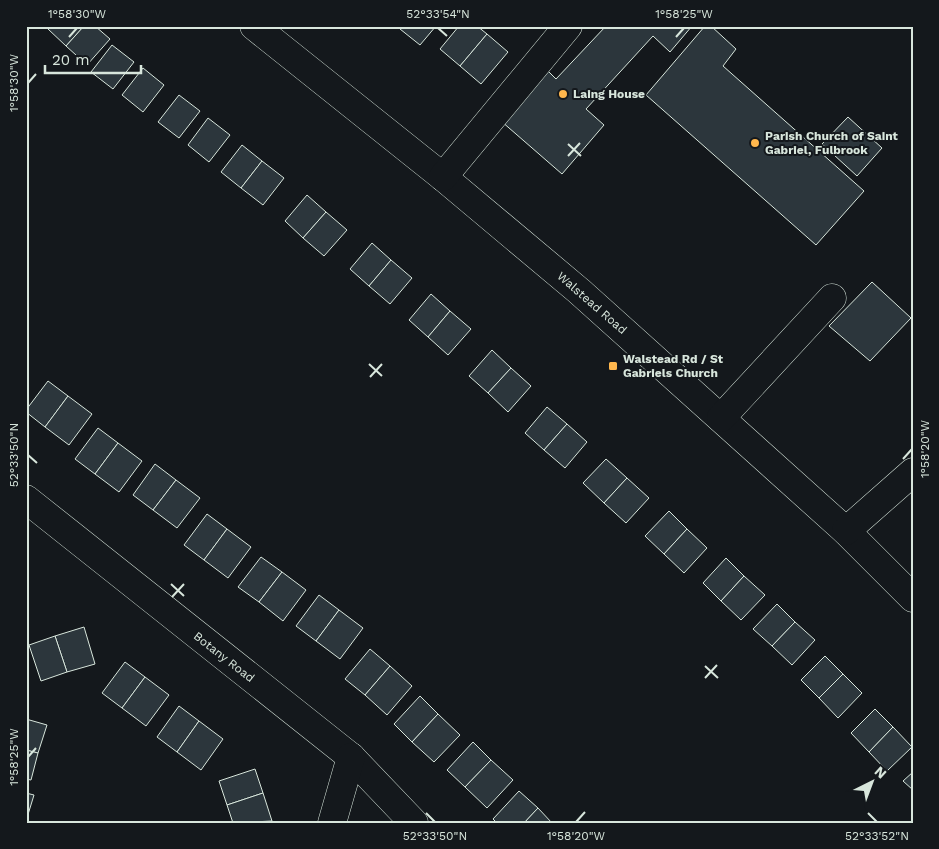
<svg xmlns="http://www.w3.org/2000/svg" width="939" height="849" font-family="'Work Sans',sans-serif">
	<rect width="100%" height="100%" fill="#14181c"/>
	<g fill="#2c363c" stroke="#d8e6dc">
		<path d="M50,26h34l-18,20 -18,-17z"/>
		<path d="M84,26h11l15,13 -23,26 -21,-19z"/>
		<path d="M402,26h34l-16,19 -20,-16z"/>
		<path d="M459,26h18l10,8 -27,32 -20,-17z"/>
		<path d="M606,26h86l-22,26 -17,-16 -67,73 18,16 -42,49 -61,-53 46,-51 9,9z"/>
		<path d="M705,26h6l25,23 -13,17 141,125 -48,54 -170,-150z"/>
		<path d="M487,34l21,18 -27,32 -21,-18z"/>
		<path d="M112,45l22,17 -21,27 -22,-17z"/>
		<path d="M143,68l21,17 -21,27 -21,-17z"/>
		<path d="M179,95l21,16 -21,27 -21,-16z"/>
		<path d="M848,117l34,31 -25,28 -35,-32z"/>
		<path d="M208,118l22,17 -21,27 -21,-17z"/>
		<path d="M242,145l20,16 -21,27 -20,-16z"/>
		<path d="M262,161l22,17 -21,27 -22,-17z"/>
		<path d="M307,195l19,17 -23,26 -18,-17z"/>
		<path d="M326,212l21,18 -23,26 -21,-18z"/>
		<path d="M372,243l19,17 -22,26 -19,-17z"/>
		<path d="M391,260l21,18 -22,26 -21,-18z"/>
		<path d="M872,282l39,36 -41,43 -41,-35z"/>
		<path d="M431,294l19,17 -22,26 -19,-17z"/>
		<path d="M450,311l21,18 -23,26 -20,-18z"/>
		<path d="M492,350l19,18 -23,25 -19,-17z"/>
		<path d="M511,368l20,18 -23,26 -20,-19z"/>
		<path d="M48,381l20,15 -23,31 -19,-15v-2z"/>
		<path d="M68,396l24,18 -23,31 -24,-18z"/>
		<path d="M547,407l20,17 -23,26 -19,-17z"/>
		<path d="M567,424l20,18 -22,26 -21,-18z"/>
		<path d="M98,428l20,15 -23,31 -20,-15z"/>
		<path d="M118,443l24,18 -23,31 -24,-18z"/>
		<path d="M606,459l21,19 -23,25 -21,-20z"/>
		<path d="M155,464l21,16 -23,30 -20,-15z"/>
		<path d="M627,478l22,20 -23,25 -22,-20z"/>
		<path d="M176,480l24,18 -23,30 -24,-18z"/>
		<path d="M669,511l18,18 -23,25 -19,-18z"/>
		<path d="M207,514l20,15 -23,31 -20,-15z"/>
		<path d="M227,529l24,18 -23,31 -24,-18z"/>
		<path d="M687,529l20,19 -23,25 -20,-19z"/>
		<path d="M261,557l21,15 -23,30 -21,-15z"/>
		<path d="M726,558l18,18 -23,25 -18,-18z"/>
		<path d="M282,572l24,18 -23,31 -24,-19z"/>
		<path d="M744,576l21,19 -24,25 -20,-19z"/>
		<path d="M319,595l20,15 -23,31 -20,-15z"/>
		<path d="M777,604l18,18 -23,24 -19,-17z"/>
		<path d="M339,610l24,18 -23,31 -24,-18z"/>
		<path d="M795,622l20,18 -23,25 -20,-19z"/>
		<path d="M84,627l11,37 -28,8 -12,-36z"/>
		<path d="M55,636l12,36 -26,9 -12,-36z"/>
		<path d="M370,649l20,17 -25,29 -20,-16z"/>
		<path d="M825,656l18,18 -24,24 -18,-18z"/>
		<path d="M125,662l20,15 -23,31 -20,-15z"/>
		<path d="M390,666l22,20 -25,29 -22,-20z"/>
		<path d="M843,674l19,19 -24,25 -19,-20z"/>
		<path d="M145,677l24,18 -23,31 -24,-18z"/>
		<path d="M420,696l18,18 -26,28 -18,-18z"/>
		<path d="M179,706l20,15 -22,31 -20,-15z"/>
		<path d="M875,709l18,18 -24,25 -18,-19z"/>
		<path d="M438,714l22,21 -26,27 -22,-20z"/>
		<path d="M26,719l21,6 -9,28 -12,-3z"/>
		<path d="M199,721l24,18 -22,31 -24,-18z"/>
		<path d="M893,727l19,20 -25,24 -18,-19z"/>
		<path d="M473,742l18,18 -26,27 -18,-17z"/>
		<path d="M26,750l12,3 -7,27 -5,-1z"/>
		<path d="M491,760l22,20 -26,28 -22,-21z"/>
		<path d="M255,769l8,24 -36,12 -8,-24z"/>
		<path d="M913,772v18l-10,-9z"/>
		<path d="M519,791l19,17 -14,15h-27l-4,-4z"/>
		<path d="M26,793l8,2 -8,26z"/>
		<path d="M263,793l9,28 -39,2 -6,-18z"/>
		<path d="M538,808l14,15h-28z"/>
	</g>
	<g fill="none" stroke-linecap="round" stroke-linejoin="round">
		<defs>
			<g id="minor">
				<path d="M254,26l189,151 136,114 267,240 67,67"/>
				<path d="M443,177l125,-151"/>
				<path d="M721,418l111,-120"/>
				<path d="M26,499l325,258 63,66"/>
				<path d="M846,531l67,-59"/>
				<path d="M332,823l19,-66"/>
			</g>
		</defs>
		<use href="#minor" stroke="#d8e6dc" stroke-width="29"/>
		<use href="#minor" stroke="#14181c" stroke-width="28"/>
	</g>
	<path fill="none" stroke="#d8e6dc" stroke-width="2" d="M438,28l9,8M69,37l8,-9M676,37l8,-9M28,83l8,-9M568,144l13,12M568,156l12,-13M369,364l13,12M370,377l12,-13M28,455l9,8M903,459l9,-10M171,584l13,12M172,597l12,-13M705,666l13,12M705,678l12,-13M28,757l8,-9M426,813l9,9M868,813l9,9M576,822l9,-10"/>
	<g fill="#ffb74d" stroke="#14181c" stroke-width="2">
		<circle cx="563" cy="94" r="5"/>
		<circle cx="755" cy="143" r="5"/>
		<rect x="608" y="361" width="10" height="10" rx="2.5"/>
	</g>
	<g text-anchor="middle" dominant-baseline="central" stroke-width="4" stroke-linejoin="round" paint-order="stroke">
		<g font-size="12" font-weight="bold" fill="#d8e6dc" stroke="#14181c" text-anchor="start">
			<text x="573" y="94">Laing House</text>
			<text x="765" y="136">Parish Church of Saint<tspan x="765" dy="14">Gabriel, Fulbrook</tspan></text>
			<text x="623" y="359">Walstead Rd / St<tspan x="623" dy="14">Gabriels Church</tspan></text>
		</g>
		<g font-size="12" fill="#d8e6dc" stroke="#14181c">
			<text transform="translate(592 303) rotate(41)">Walstead Road</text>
			<text transform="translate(224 657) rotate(38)">Botany Road</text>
		</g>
	</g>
	<rect width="939" height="849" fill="none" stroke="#14181c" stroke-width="55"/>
	<g transform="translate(872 782) rotate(42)" stroke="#14181c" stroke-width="4" paint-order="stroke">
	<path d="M0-4L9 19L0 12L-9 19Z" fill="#d8e6dc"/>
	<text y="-8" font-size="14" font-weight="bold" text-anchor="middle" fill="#d8e6dc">N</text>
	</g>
	<path d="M45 65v8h96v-8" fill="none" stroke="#d8e6dc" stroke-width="2.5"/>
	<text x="52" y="65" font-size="15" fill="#d8e6dc" stroke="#14181c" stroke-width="4" paint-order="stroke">20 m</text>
	<rect x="28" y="28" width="884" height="794" fill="none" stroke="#d8e6dc" stroke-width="2"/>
	<g font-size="12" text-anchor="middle" fill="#d8e6dc">
		<text x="77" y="18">1°58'30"W</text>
		<text x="438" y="18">52°33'54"N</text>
		<text x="684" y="18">1°58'25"W</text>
		<text transform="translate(14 83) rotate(-90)" y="4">1°58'30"W</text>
		<text transform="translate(925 449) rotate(-90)" y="4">1°58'20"W</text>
		<text transform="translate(14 455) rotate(-90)" y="4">52°33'50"N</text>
		<text transform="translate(14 757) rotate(-90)" y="4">1°58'25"W</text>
		<text x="435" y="840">52°33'50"N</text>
		<text x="576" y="840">1°58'20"W</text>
		<text x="877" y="840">52°33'52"N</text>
	</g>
</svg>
